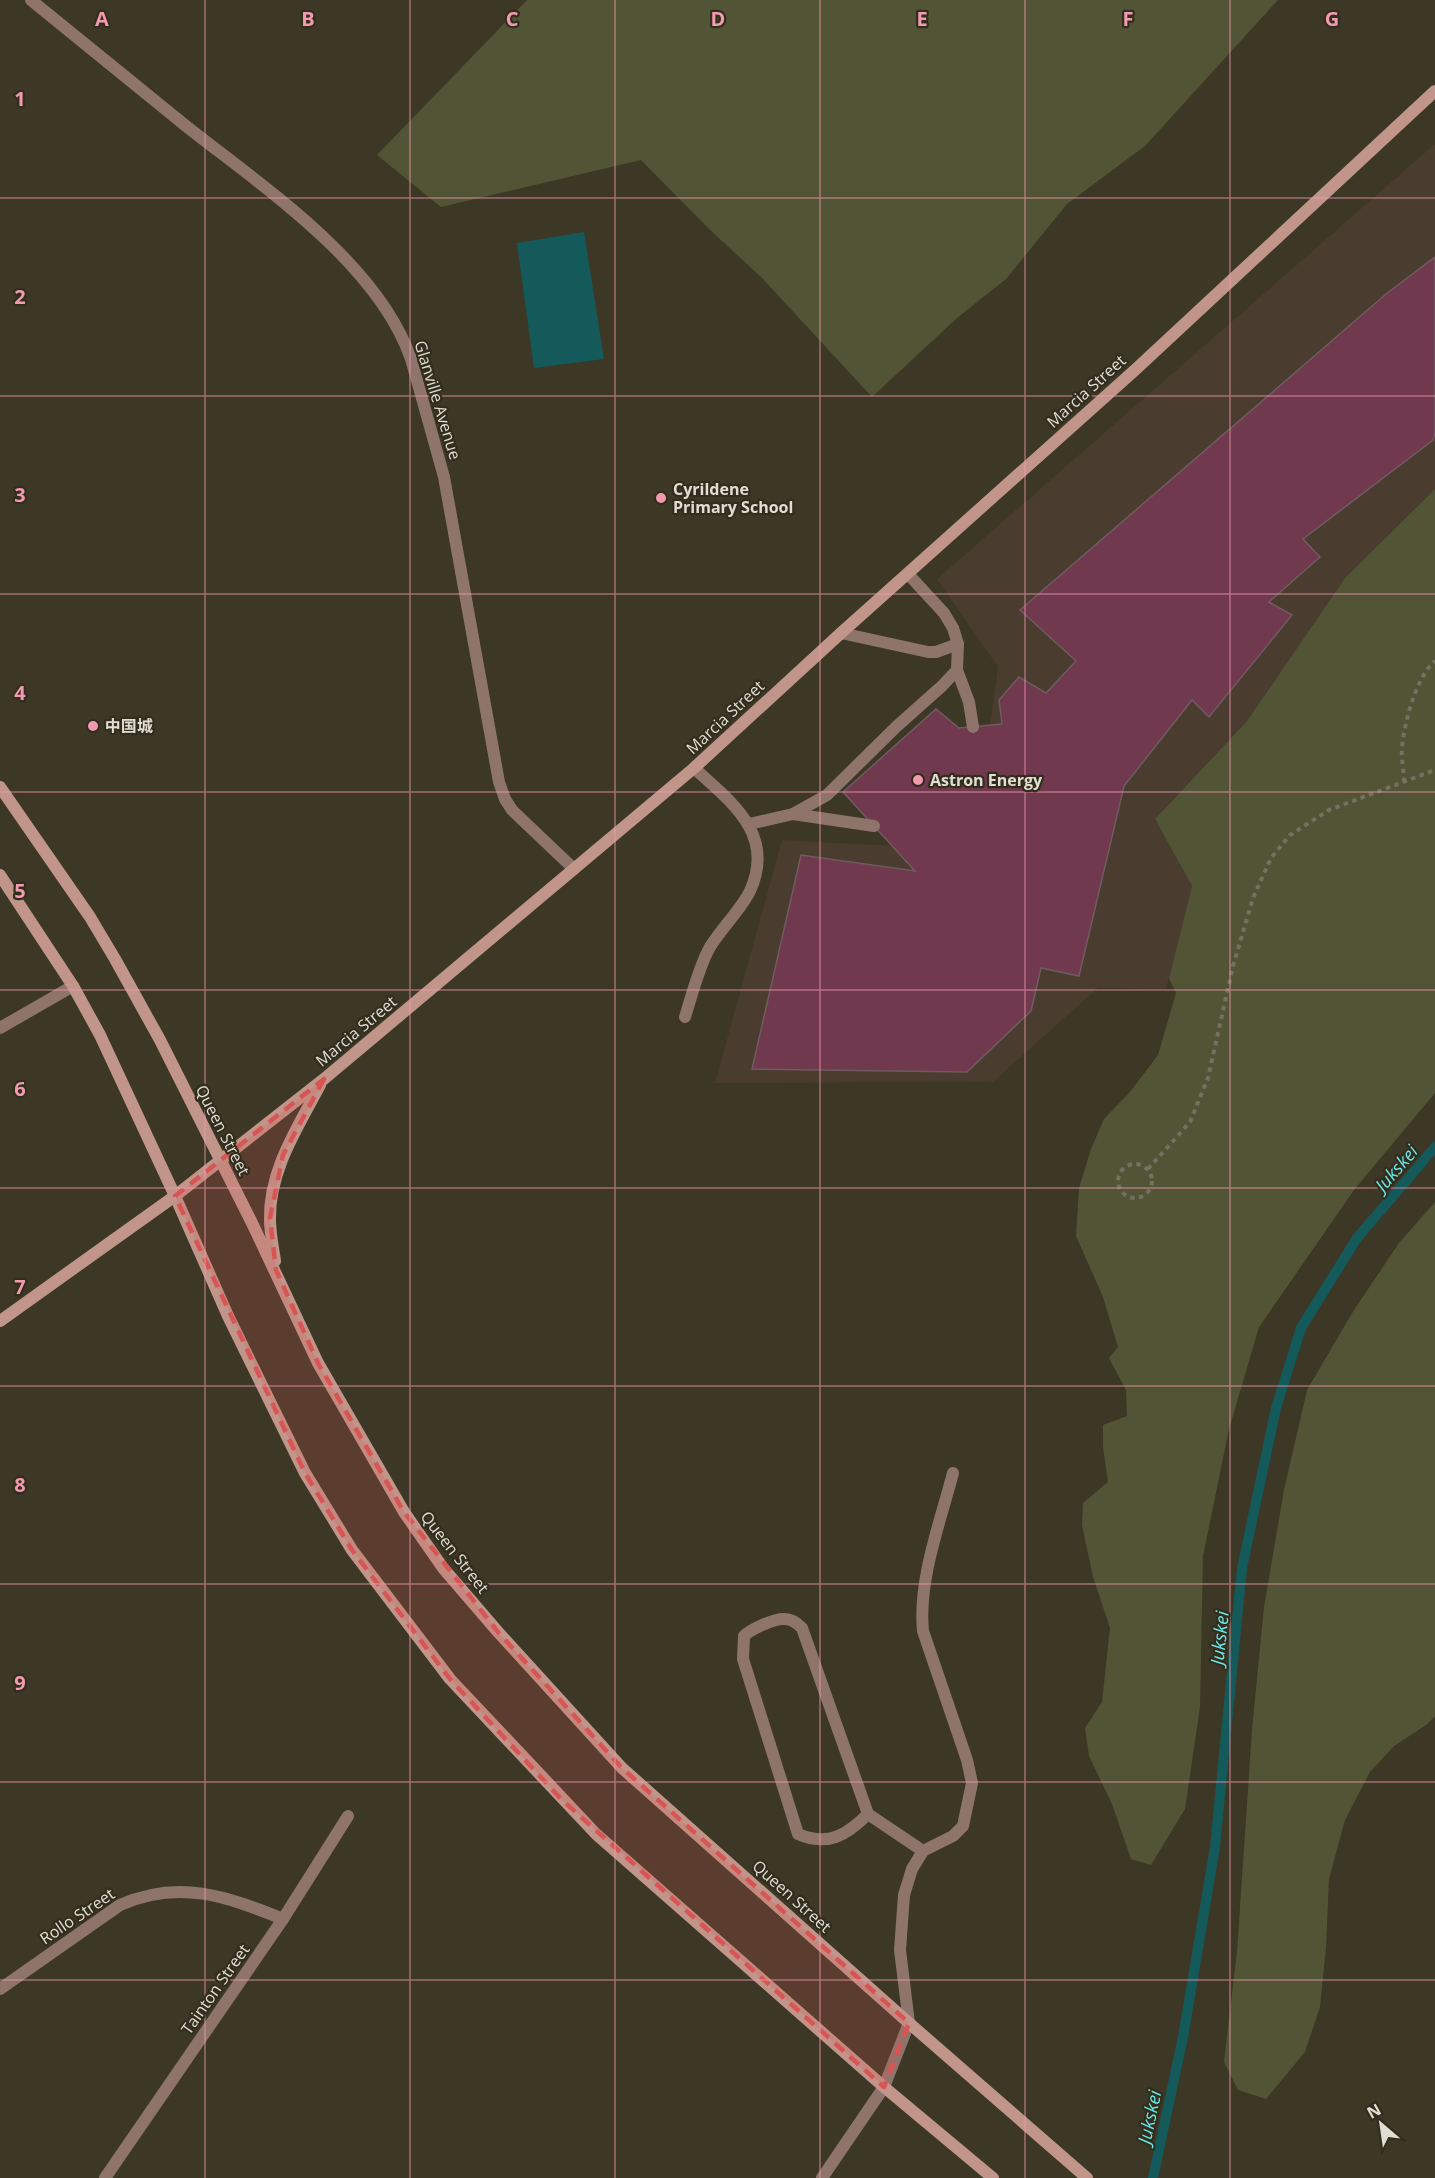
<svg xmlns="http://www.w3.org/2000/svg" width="1435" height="2178" font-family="'Open Sans','Noto Sans SC',sans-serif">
	<rect width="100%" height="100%" fill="#3d3726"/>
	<path fill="#4a3c2e" d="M1435,144v345l-90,89 -98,143 -92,98 37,67 -26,103 -68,-1 -105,94 -278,1 67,-243 191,10 25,-183 -61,-88z"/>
	<g fill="#525535">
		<path d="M527,0h751l-133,146 -78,58 -61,75 -49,39 -85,79 -111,-120 -52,-48 -68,-69 -200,47 -64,-52z"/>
		<path d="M1435,489v604l-81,97 -95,137 -30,102 -26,127 -3,151 -15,102 -34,56 -20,-6 -19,-55 -23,-48 -4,-28 17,-26 8,-74 -17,-51 -11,-52 1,-22 25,-21 -5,-35v-22l24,-9 -1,-26 -17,-32 9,-11 -15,-50 -27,-61 3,-48 12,-39 13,-30 26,-27 28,-37 18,-62 -7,-15 23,-92 -37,-67 92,-98 98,-143z"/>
		<path d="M1435,1202v514l-9,9 -32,21 -24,26 -25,48 -16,59 -3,68 -6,60 -15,45 -39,47 -28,-9 -14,-28 13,-110 15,-222 12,-123 20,-117 23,-100 47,-80 45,-67z"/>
	</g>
	<path fill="#145a5b" d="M584,232l20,127 -70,9 -17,-125z"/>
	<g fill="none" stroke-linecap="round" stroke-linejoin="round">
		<path stroke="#145a5b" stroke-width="10" d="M1153,2178l30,-141 32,-190 27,-279 34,-160 25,-80 56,-90 78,-91"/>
	</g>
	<path fill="#71394e" stroke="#705b61" stroke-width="1.5" d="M1435,257v176l-2,7 -130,99 17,18 -51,45 23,13 -83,102 -17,-17 -68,86 -45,190 -38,-8 -10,43 -64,61 -215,-3 49,-214 114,16 -72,-79 93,-83 23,19 43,-4 -3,-24 20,-23 27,16 30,-32 -56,-51 366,-316z"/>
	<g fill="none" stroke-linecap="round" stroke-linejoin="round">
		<g stroke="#757061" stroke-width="4" stroke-dasharray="4.5 4.5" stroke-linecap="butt">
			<path d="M1404,782c0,-11 -3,-23 -2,-34 2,-24 14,-71 33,-87"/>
			<circle cx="1135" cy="1181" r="17"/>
			<path d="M1148,1169l42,-47 18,-44 25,-112 20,-68 18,-40 19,-23 39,-25 106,-40"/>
		</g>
		<g stroke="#8f746c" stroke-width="12">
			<path d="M841,633l87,19h8l22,-8"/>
			<path d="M957,670l12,32 4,25"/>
			<path d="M793,814l81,12"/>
			<path d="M749,824l44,-10 34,-19 69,-68 46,-41 15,-16 1,-26 -5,-16 -9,-15 -36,-39"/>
			<path d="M685,1017c7,-22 14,-51 25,-70 11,-18 32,-39 40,-56 26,-57 -19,-89 -56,-123"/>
			<path d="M0,1028l73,-42"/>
			<path d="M868,1814c-21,21 -40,33 -70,20l-55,-175 1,-23c7,-7 31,-18 41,-17 7,0 13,5 17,9l66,186 55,37"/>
			<path d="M909,2023l-9,-73 4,-55 8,-26 11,-18 30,-15 10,-10 9,-43 -5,-23 -44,-129c-5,-51 17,-108 30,-158"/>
		</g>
		<g stroke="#8f746c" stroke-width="12">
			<path d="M31,0c51,42 103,84 155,126 77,61 192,137 225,233l33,118 55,305 6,17 7,11 62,59"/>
			<path d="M0,1989l120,-84c59,-26 106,-9 163,14"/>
			<path d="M105,2178l178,-259 65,-103"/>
			<path d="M822,2178l62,-91 25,-64"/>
		</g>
		<g stroke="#c19589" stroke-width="12">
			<path d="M0,787l90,130 25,42 45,81 92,183 66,140 86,149 39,56 55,64 124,136 287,255 178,155"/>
			<path d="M0,875l73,111 27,49 75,161 53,120 77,157 47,77 98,129 146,155 288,253 109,91"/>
			<path d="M275,1261c-2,-14 -5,-28 -5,-42 -1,-49 28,-92 50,-134"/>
			<path d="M0,1321l175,-125 149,-117 370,-311 147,-135 294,-263 300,-279"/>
		</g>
	</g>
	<path fill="#d85553" fill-opacity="0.2" stroke="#d85553" stroke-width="4.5" stroke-dasharray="12 8" stroke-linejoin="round" d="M324,1079l-41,76 -13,63 6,52 42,93 86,149 94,120 124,136 287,255 -25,64 -322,-287 -112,-121 -98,-129 -47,-77 -130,-277z"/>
	<path fill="none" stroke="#f29ab0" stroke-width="1.5" stroke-opacity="0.55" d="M205,0v2178M410,0v2178M615,0v2178M820,0v2178M1025,0v2178M1230,0v2178M0,198h1435M0,396h1435M0,594h1435M0,792h1435M0,990h1435M0,1188h1435M0,1386h1435M0,1584h1435M0,1782h1435M0,1980h1435"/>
	<g fill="#f29ab0" stroke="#322d1d" stroke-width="2">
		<circle cx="661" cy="498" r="6"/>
		<circle cx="93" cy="726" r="6"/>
		<circle cx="918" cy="780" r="6"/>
	</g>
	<g text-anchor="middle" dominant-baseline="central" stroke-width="4.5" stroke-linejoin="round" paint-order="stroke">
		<g font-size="16" fill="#e0ddd3" stroke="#322d1d">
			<text transform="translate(1086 391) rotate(-42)">Marcia Street</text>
			<text transform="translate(438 400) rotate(73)">Glanville Avenue</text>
			<text transform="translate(725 717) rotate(-43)">Marcia Street</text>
			<text transform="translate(356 1031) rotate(-40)">Marcia Street</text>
			<text transform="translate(223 1130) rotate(63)">Queen Street</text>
			<text transform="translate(455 1552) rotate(52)">Queen Street</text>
			<text transform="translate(792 1896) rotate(42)">Queen Street</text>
			<text transform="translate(77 1916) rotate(-34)">Rollo Street</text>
			<text transform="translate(215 1989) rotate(-55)">Tainton Street</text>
		</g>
		<g font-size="16" font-weight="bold" fill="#e0ddd3" stroke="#322d1d" text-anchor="start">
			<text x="673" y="489">Cyrildene<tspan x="673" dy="18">Primary School</tspan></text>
			<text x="105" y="726">中国城</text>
			<text x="930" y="780">Astron Energy</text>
		</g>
		<g font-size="18" font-style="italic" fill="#69e8e9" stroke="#322d1d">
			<text transform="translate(1396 1168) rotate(-49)">Jukskei</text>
			<text transform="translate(1219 1638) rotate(-84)">Jukskei</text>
			<text transform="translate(1149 2117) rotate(-78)">Jukskei</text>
		</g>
	</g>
	<g font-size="20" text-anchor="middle" font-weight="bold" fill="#f29ab0" stroke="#322d1d" stroke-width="4.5" stroke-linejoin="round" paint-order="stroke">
		<text x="102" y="26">A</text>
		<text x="308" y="26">B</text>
		<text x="512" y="26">C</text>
		<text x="718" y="26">D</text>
		<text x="922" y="26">E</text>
		<text x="1128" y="26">F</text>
		<text x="1332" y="26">G</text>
		<text x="20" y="106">1</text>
		<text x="20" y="304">2</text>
		<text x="20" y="502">3</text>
		<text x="20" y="700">4</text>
		<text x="20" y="898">5</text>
		<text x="20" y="1096">6</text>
		<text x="20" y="1294">7</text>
		<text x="20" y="1492">8</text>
		<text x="20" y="1690">9</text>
	</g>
	<g transform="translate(1381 2124) rotate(331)" stroke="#322d1d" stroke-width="4.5" paint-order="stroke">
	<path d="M0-4.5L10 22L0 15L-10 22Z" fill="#e0ddd3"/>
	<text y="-9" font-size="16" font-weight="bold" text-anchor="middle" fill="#e0ddd3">N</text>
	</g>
</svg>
